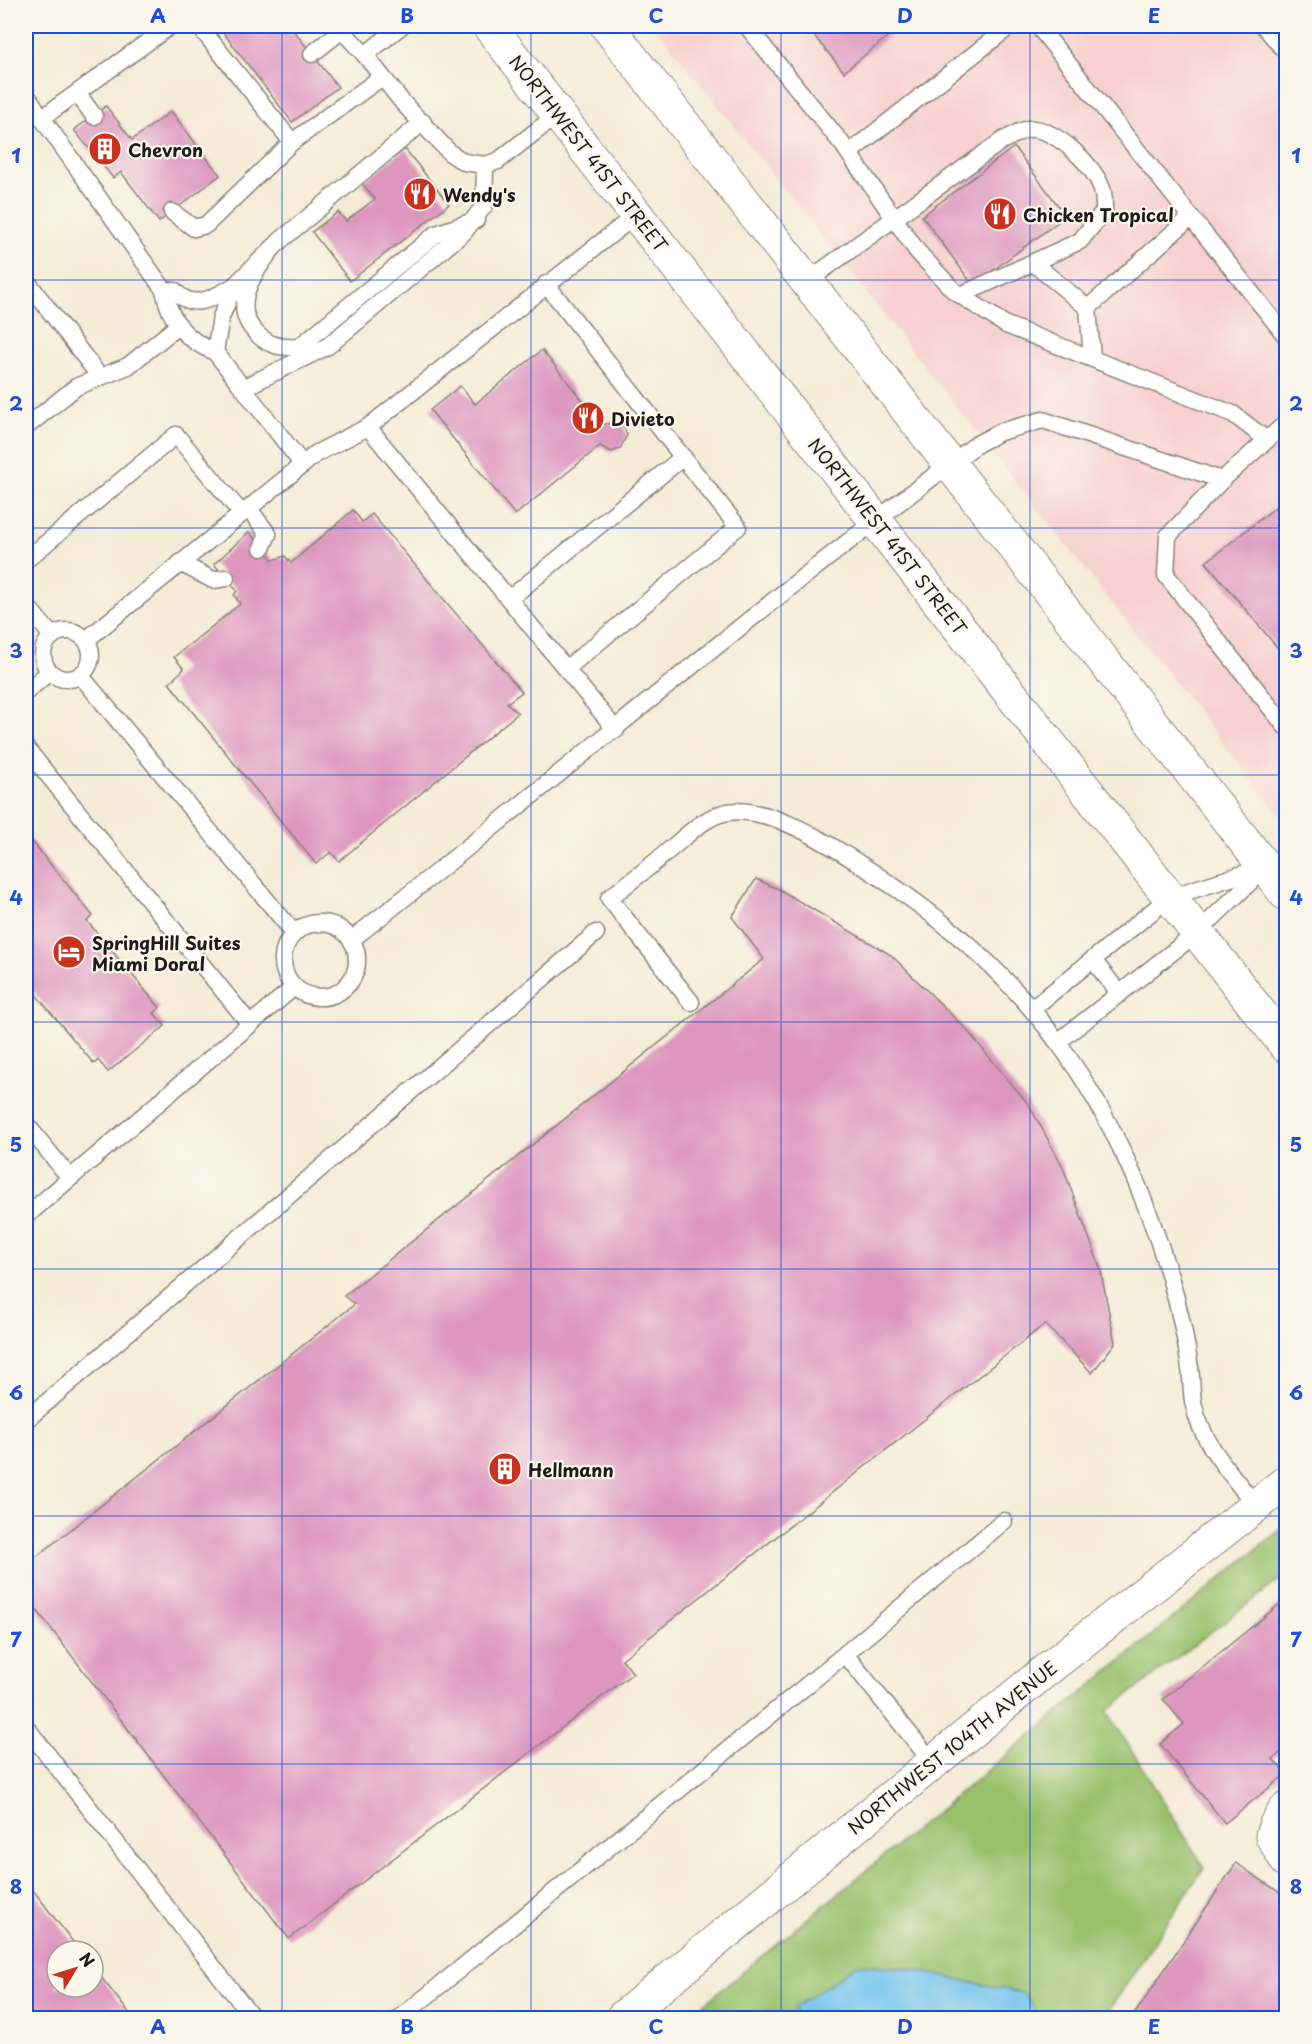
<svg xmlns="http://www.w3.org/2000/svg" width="1312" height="2044" font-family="'Playpen Sans',sans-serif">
	<rect width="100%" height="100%" fill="#fbf7ec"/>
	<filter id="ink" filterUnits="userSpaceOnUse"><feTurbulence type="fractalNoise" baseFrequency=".0167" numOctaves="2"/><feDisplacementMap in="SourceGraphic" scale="12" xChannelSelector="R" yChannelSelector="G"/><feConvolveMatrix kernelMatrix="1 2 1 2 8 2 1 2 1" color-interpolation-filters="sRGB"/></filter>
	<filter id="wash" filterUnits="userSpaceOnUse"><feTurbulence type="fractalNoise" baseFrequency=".008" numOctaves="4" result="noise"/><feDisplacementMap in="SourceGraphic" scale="24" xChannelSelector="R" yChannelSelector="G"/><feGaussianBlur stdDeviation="1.35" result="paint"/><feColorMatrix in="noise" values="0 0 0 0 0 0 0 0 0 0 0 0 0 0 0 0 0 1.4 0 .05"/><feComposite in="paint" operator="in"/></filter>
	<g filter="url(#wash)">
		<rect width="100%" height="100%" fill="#f4ecd7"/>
		<path fill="#f7d0cf" d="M655,26h631v797z"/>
		<path fill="#99c16c" stroke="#5a6e44" stroke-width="1.5" d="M1286,1525v50l-179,136 97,156 -100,151h-417z"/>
		<path fill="#71c3ed" stroke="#467084" stroke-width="1.5" d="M858,1964l46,4 119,25 18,25h-243l-4,-10z"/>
		<g id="blocks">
			<g fill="#dd97bf">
				<path d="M218,26h72l48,61 -46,35z"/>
				<path d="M806,26h95l-57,46z"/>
				<path d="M106,106l26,34 39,-29 49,64 -61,47 -38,-50 -8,6 -39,-48z"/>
				<path d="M1014,147l52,69 -93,69 -51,-69z"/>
				<path d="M405,149l44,55 -99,77 -38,-49 26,-20 8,9 29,-22 -13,-16z"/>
				<path d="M542,350l60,75 13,-3 8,4 4,9 -7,14 -9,3 -11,-6 -85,69 -85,-105 30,-24 15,18z"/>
				<path d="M1286,499v159l-80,-96z"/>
				<path d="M353,510l9,12 10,-8 150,178 -15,11 11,10 -179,148 -8,-9 -15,12 -147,-181 15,-14 -10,-12 66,-53 -6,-9 3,-4 -23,-27 35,-32 24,28 12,-4 6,7z"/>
				<path d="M26,834l67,82 -6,5 73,87 -6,5 11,13 -57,46 -10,-12 -4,4 -68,-81z"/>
				<path d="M756,879l24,11 111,65 75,74 63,76 33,60 38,102 15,76 -23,30 -47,-49 -423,335 11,14 -344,266 -263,-343v-31l329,-261 -11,-8 420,-337 -32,-42z"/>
				<path d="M1286,1599v149l-13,11 13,15 -61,49 -65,-79 24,-20 -21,-25z"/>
				<path d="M1236,1863l50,34v101l-13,20h-141z"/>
				<path d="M26,1881l54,70h-23v36h36v-20l40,51h-107z"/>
			</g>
		</g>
	</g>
	<g filter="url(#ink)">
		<use href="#blocks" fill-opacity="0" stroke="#88847a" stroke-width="1.5"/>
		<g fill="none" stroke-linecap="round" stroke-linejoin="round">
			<defs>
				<g id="service">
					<path d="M199,26l93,116 90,-65"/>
					<path d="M338,26l27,29 36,-29"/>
					<path d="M747,26l96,119 74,106 37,40 52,34 227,89 34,26"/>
					<path d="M1038,26l248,310"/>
					<path d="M1264,26l22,26"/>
					<path d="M312,54l30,-24"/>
					<path d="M365,55l38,48 47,50 14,9 21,3 13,-4 60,-47"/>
					<path d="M77,93l17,23"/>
					<path d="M26,94l16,24 128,-92"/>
					<path d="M42,118l122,172c6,31 21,50 51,62l88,113"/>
					<path d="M849,153l161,-127"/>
					<path d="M172,212l22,16 12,-3 86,-83"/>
					<path d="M273,248c-20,25 -44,59 -16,86 12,12 25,14 42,13l137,-113 40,-14"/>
					<path d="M1033,263l55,45"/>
					<path d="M26,280l74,97"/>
					<path d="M806,282l197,-142c8,-3 17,-10 26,-11 25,-3 70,40 74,64 1,5 1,12 1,18l-24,30 -119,54"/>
					<path d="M546,284l192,243 -172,142"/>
					<path d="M164,290l11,1c19,21 39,6 59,-5"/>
					<path d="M215,352l6,-35 13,-31 47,-46 142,-118"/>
					<path d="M1092,357l-4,-49 103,-91"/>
					<path d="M243,388l85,-42 136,-114 20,-26 1,-41"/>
					<path d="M26,427l50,-40 52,-21 51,-41"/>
					<path d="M368,427l248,303"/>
					<path d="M1222,480l-54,56 -2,39 120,152"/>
					<path d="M249,509l19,25 -6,14"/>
					<path d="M26,560l150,-125 66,79"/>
					<path d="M180,563l33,17 13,-2"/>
					<path d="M509,599l174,-142"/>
					<path d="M26,605l26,31"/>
					<circle cx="67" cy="655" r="24"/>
					<path d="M86,640l231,-187 51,-26 269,-213"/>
					<path d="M81,676l213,257"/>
					<path d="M26,692l23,-20"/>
					<path d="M26,748l224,276"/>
					<circle cx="320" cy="960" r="37"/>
					<path d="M351,940c210,-164 412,-338 626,-496l23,-12 43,-12 179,60 64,-57"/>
					<path d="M1093,960l27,34"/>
					<path d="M691,1002l-82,-104c20,-15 40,-30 59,-47 16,-13 32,-30 52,-37 45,-16 125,40 161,64 155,102 240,229 291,406 8,28 14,56 18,84 2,13 1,26 4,38 8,38 39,70 62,100"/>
					<path d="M1033,1008l137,-111 95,-30"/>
					<path d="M1059,1041l139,-109 65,-62"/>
					<path d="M26,1124l44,54"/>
					<path d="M26,1216l268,-229"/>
					<path d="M26,1420l570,-487"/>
					<path d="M845,1654l159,-133"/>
					<path d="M26,1727l227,291"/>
					<path d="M400,2018l445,-364 88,109"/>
				</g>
				<g id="minor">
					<path d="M1286,1809l-11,17 -3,10 14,24"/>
					<path d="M622,2018l423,-347 241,-189"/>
				</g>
				<g id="primary">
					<path d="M489,26l797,1020"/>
					<path d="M607,26l679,868"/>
				</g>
			</defs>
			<use href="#service" stroke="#88847a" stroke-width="19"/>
			<use href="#minor" stroke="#88847a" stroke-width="35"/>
			<use href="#primary" stroke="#88847a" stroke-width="35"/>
			<use href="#service" stroke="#fff" stroke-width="16"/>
			<use href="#minor" stroke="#fff" stroke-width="33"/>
			<use href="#primary" stroke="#fff" stroke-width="33"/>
		</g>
	</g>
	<path fill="none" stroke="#1d4ed8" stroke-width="1.5" stroke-opacity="0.55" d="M282,26v1992M531,26v1992M781,26v1992M1030,26v1992M26,280h1260M26,528h1260M26,775h1260M26,1022h1260M26,1269h1260M26,1516h1260M26,1764h1260"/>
	<defs>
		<symbol id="building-disc" viewBox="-11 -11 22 22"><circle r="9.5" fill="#c8321e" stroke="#fbf7ec"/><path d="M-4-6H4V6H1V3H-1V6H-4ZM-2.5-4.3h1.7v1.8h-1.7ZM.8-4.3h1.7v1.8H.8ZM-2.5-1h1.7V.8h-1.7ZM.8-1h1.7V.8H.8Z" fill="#fff"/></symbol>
		<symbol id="restaurant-disc" viewBox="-11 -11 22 22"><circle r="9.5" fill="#c8321e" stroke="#fbf7ec"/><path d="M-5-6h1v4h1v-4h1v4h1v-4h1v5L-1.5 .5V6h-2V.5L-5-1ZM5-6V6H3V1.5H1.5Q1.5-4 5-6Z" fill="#fff"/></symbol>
		<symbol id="hotel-disc" viewBox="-11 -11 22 22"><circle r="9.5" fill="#c8321e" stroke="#fbf7ec"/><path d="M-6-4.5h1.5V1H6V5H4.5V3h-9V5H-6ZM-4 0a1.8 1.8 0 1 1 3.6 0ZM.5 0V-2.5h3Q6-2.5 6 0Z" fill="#fff"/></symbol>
	</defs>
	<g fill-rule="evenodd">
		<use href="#building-disc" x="86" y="130" width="38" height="38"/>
		<use href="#restaurant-disc" x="401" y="175" width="38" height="38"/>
		<use href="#restaurant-disc" x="981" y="195" width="38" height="38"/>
		<use href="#restaurant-disc" x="569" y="399" width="38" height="38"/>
		<use href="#hotel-disc" x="50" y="933" width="38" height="38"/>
		<use href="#building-disc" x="486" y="1450" width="38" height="38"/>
	</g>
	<g text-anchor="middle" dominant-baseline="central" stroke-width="4.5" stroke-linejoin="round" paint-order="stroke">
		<g font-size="18" font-weight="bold" fill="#1c1c1c" stroke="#fbf7ec" text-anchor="start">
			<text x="128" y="149">Chevron</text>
			<text x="443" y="194">Wendy's</text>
			<text x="1023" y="214">Chicken Tropical</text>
			<text x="611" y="418">Divieto</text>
			<text x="92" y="942">SpringHill Suites<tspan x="92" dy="21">Miami Doral</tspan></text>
			<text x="528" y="1469">Hellmann</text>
		</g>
		<g font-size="18" fill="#1c1c1c" stroke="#fbf7ec">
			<text transform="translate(589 153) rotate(52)">NORTHWEST 41ST STREET</text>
			<text transform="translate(888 536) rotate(52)">NORTHWEST 41ST STREET</text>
			<text transform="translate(952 1747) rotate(-39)">NORTHWEST 104TH AVENUE</text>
		</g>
	</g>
	<rect width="1312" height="2044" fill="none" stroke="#fbf7ec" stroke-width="66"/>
	<g transform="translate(75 1969) rotate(52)"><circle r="28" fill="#fbf7ec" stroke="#a29f99" stroke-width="1.5"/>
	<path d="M0-4.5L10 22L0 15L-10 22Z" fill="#c8321e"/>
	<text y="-9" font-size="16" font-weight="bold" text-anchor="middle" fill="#1c1c1c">N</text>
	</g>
	<rect x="33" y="33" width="1246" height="1978" fill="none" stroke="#1d4ed8" stroke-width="2"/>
	<g font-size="20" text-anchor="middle" font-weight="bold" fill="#1d4ed8">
		<text x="158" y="23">A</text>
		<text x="407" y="23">B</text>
		<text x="656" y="23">C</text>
		<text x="905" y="23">D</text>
		<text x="1154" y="23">E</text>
		<text x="16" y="163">1</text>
		<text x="1296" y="163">1</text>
		<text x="16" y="411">2</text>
		<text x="1296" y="411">2</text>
		<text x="16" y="658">3</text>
		<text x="1296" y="658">3</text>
		<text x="16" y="905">4</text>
		<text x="1296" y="905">4</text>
		<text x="16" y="1152">5</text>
		<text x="1296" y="1152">5</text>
		<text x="16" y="1400">6</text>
		<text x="1296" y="1400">6</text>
		<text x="16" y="1647">7</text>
		<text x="1296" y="1647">7</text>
		<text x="16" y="1894">8</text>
		<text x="1296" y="1894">8</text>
		<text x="158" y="2034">A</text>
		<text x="407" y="2034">B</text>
		<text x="656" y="2034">C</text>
		<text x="905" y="2034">D</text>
		<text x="1154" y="2034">E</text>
	</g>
</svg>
